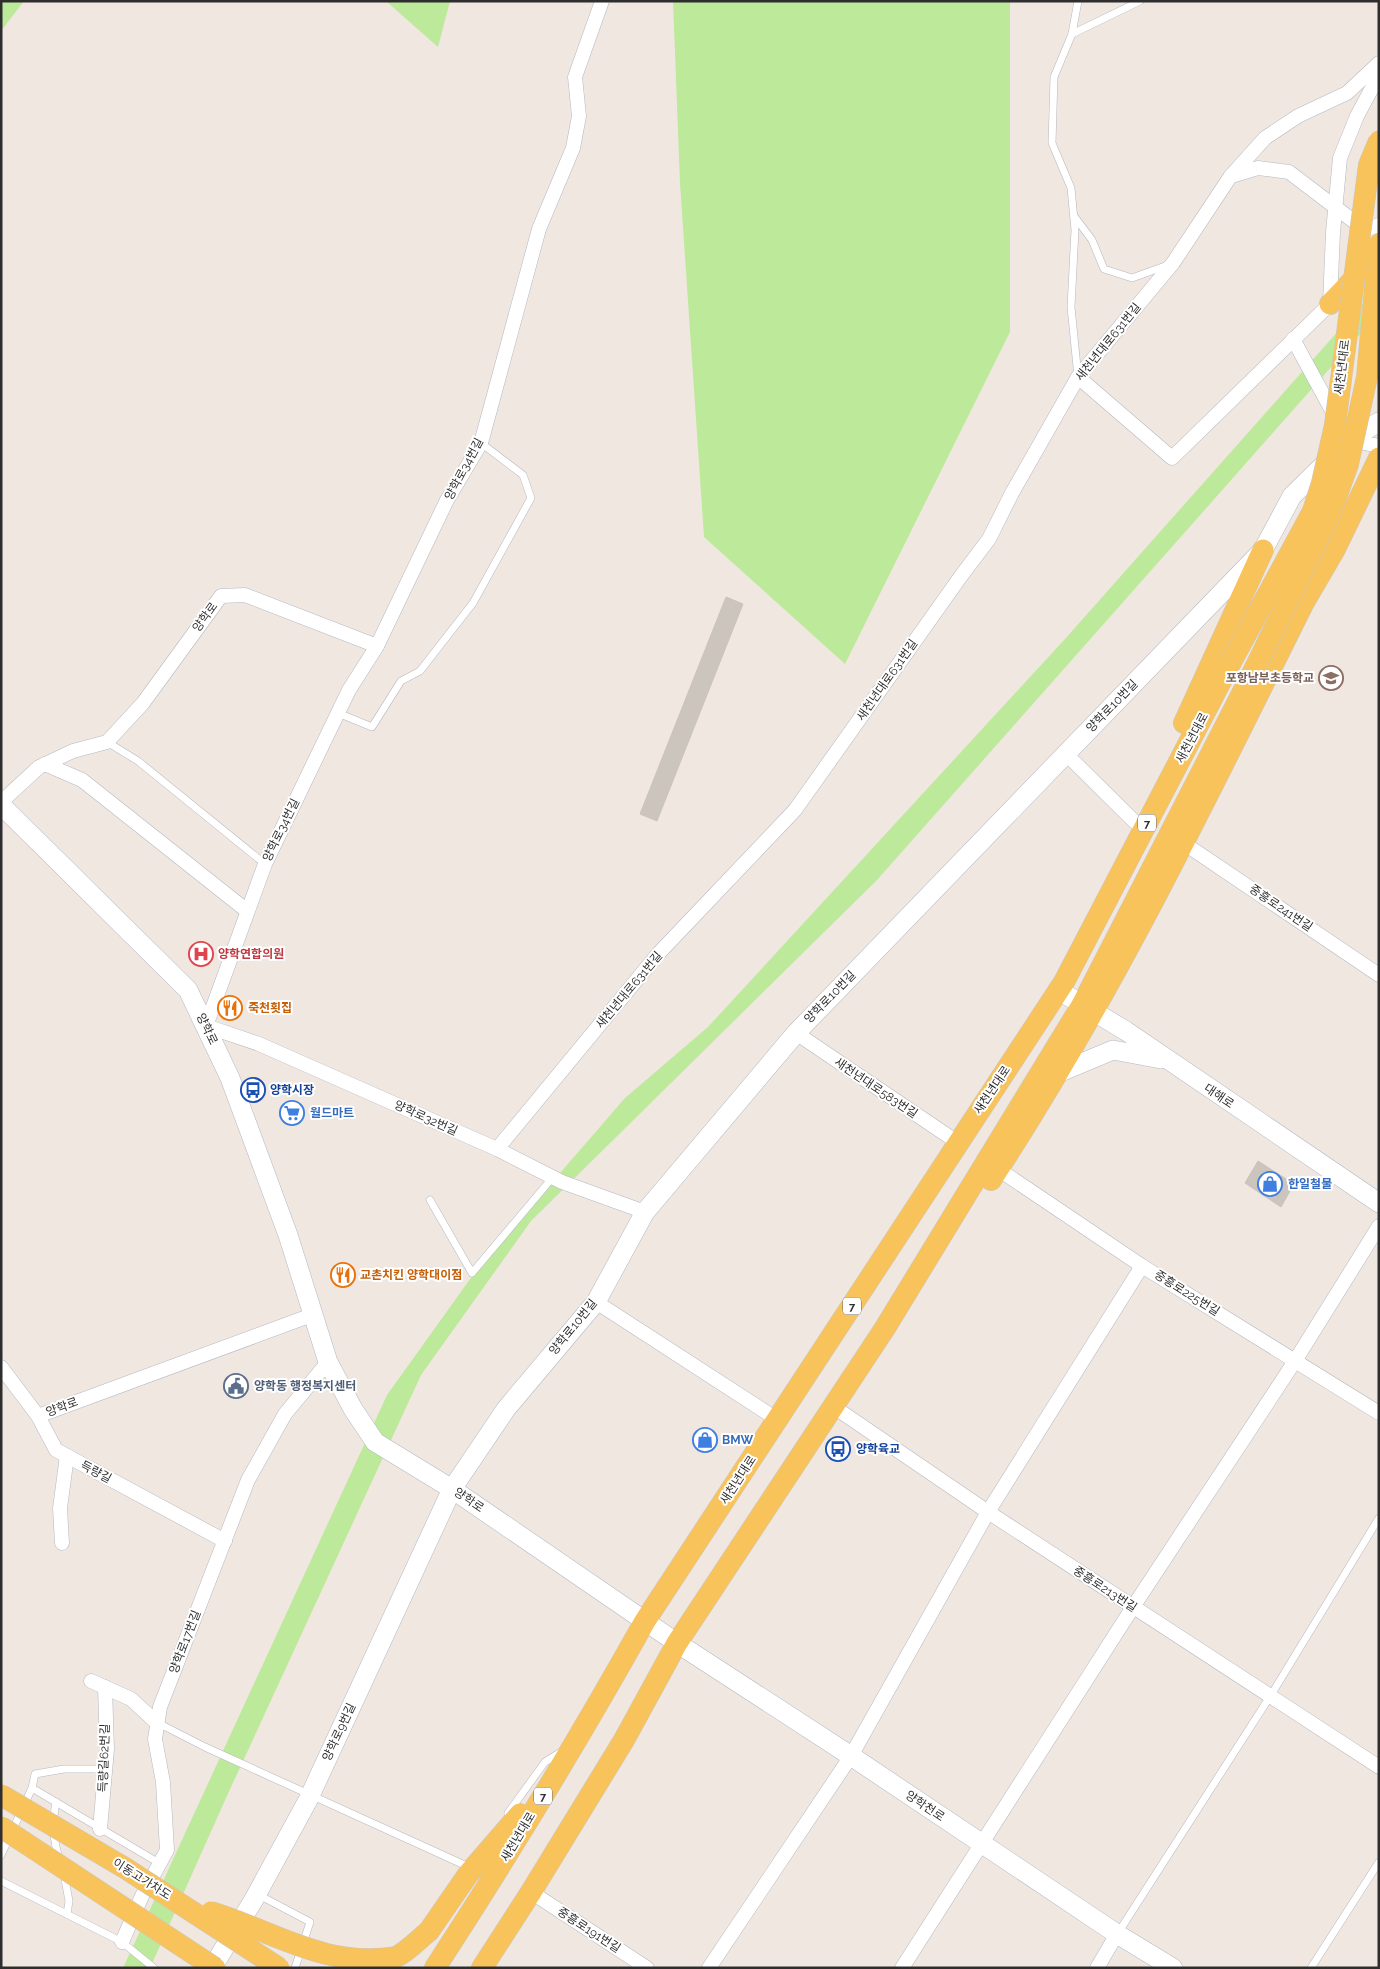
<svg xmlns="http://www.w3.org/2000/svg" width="1380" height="1969" font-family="Raleway,'Noto Sans KR',sans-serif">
	<rect width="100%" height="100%" fill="#f0e7e0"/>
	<g fill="#bde99a">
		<path d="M1,1h23l-23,30z"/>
		<path d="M386,1h64l-12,46z"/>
		<path d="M673,1h337v331l-165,332 -141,-127 -24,-354z"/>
		<path d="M1379,285v28l-502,567 -346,341 -110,154 -195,423 -76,170h-27l264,-573 91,-127 147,-170 83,-71 357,-388z"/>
	</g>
	<g fill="#cbc5be" stroke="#ccc3b9">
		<path d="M726,597l17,7 -86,217 -17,-7z"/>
		<path d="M1258,1161l36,23 -13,23 -36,-24z"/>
	</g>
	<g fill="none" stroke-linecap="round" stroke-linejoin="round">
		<defs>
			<g id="lane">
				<path d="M1072,34l68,-33"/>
				<path d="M1074,216l18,24 12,29 28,9 36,-13"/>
				<path d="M1078,377l-7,-70 4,-77 -4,-42 -19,-45 2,-66 18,-43 6,-33"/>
				<path d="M338,713l34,14 29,-46 19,-10 53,-68 58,-105 -8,-23 -42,-32"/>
				<path d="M107,742l31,19 127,103"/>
				<path d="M430,1200l42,73 81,-96"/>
				<path d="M156,1722l49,25 264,120"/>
				<path d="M32,1788l3,-14 29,-5h41"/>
				<path d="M56,1802c-4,21 -3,37 3,56"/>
				<path d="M508,1813l37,-51 16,-10"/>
				<path d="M1,1855l31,-67 127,75"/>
				<path d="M64,1874l5,27 -2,13"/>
				<path d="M1,1881l121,61 32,26"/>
				<path d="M257,1894l53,28 -15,46"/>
				<path d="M1118,1933l153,-238 108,-177"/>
				<path d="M1311,1968l68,-106"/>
			</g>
			<g id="street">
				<path d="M602,1l-27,76 4,39 -6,32 -34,81 -58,214 -34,57 -70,146 -28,44 -84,174 -59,162 53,18 238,105 65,33 83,30"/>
				<path d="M1231,176l27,-8 31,4 71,54 10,2 9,-3"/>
				<path d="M1293,339l43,79"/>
				<path d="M1078,377l94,81 158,-154 3,-72 7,-74 17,-42 22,-41"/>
				<path d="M1347,437l2,3 30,6"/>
				<path d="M1066,754l69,68"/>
				<path d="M45,764l37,16 164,130"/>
				<path d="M1,802l38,-35 34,-16 34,-9 36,-39 78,-107 24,-1 132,51"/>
				<path d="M1182,842l197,133"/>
				<path d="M796,1033l161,109"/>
				<path d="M497,1149l161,-195 137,-144 166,-234 28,-37 23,-46 66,-116 95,-114 57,-86 35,-39 33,-22 49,-23 32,-30"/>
				<path d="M998,1169l144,97 237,147"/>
				<path d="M596,1302l182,118"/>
				<path d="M1,1367l37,49 18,34 169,91"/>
				<path d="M834,1407l154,105 391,255"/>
				<path d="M38,1416l274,-101"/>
				<path d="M62,1543l-2,-35 7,-52"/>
				<path d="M91,1681l40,18 25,23"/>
				<path d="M100,1829l7,-80 -2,-62"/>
				<path d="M531,1892l116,76"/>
				<path d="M122,1942l20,-46 25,-46 -4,-68 -8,-43 5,-32 88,-227 37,-66 43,-52"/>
				<path d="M709,1968l142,-212 137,-244 154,-246"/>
				<path d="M902,1968l231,-361 162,-246 84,-135"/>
				<path d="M1097,1968l20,-34"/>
			</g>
			<g id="secondary">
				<path d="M1,805l187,185 42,88 58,157 40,127 25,47 22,33 77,47 225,154 174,113 266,178 56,34"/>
				<path d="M1058,990l68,41 253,172"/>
				<path d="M1058,1073l55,-23 48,9"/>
				<path d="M212,1968l41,-67 55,-101 144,-311 54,-80 90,-107 49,-90 151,-179 467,-483 29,-54 57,-56 30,-18"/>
			</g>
			<g id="primary">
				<path d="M1330,304l31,-32"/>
				<path d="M1184,723l79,-173"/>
				<path d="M991,1180c120,-183 215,-381 312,-576l32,-55 44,-91"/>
				<path d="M429,1931l40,-58 51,-59"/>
				<path d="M435,1968c74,-114 144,-229 210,-347l419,-639 166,-318"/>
				<path d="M482,1968l49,-76 93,-152 53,-97 208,-315 197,-323 169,-329"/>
			</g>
		</defs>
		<use href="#lane" stroke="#b4b8c2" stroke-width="8"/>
		<use href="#street" stroke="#b4b8c2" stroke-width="15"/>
		<use href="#secondary" stroke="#b4b8c2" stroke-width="20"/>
		<use href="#primary" stroke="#c9c9c9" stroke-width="22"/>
		<use href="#lane" stroke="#fff" stroke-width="7"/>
		<use href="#street" stroke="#fff" stroke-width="14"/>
		<use href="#secondary" stroke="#fff" stroke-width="19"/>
		<use href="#primary" stroke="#f9c35b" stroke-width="21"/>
		<defs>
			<g id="primary-bridge">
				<path d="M1230,664l83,-153 9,-28 13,-58 34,-260 10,-24"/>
				<path d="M1251,676l78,-159 19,-53 19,-87 12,-133"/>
				<path d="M1,1795l124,73 154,100"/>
				<path d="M1,1827l214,141"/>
				<path d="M211,1912c62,19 115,57 185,45 11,-5 23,-18 33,-26"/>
			</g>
		</defs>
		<use href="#primary-bridge" stroke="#c9c9c9" stroke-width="22" stroke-linecap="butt"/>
		<use href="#primary-bridge" stroke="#f9c35b" stroke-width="21"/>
	</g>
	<defs>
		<symbol id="school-ring" viewBox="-11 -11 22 22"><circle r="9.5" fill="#fff" stroke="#8d6e63" stroke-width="1.5"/><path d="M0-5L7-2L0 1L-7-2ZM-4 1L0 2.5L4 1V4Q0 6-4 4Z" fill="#8d6e63"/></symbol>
		<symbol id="hospital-ring" viewBox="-11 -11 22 22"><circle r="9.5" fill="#fff" stroke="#e0444e" stroke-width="1.5"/><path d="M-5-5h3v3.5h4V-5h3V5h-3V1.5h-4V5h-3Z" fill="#e0444e"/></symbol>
		<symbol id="restaurant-ring" viewBox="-11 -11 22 22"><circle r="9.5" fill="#fff" stroke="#e8710a" stroke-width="1.5"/><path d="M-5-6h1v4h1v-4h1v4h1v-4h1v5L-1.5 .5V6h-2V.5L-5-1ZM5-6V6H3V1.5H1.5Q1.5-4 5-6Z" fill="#e8710a"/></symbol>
		<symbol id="bus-ring" viewBox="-11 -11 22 22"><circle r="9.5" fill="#fff" stroke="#1a4fb4" stroke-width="1.5"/><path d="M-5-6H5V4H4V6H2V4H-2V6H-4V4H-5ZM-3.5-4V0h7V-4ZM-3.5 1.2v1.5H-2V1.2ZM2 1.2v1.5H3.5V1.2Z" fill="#1a4fb4"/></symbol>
		<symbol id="supermarket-ring" viewBox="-11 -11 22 22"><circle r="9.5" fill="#fff" stroke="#3f7fe0" stroke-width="1.5"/><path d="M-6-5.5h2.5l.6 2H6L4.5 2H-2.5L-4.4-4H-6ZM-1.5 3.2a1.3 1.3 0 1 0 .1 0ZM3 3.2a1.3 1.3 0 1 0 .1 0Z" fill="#3f7fe0"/></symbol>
		<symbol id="shop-ring" viewBox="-11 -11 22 22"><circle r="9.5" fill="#fff" stroke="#3f7fe0" stroke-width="1.5"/><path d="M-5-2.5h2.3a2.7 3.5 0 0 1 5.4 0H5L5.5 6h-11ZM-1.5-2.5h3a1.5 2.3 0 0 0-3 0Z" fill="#3f7fe0"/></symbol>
		<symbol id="civic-ring" viewBox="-11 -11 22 22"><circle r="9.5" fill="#fff" stroke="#5c6f8a" stroke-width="1.5"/><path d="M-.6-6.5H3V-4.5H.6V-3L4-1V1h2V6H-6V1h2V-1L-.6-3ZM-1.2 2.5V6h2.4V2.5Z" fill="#5c6f8a"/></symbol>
	</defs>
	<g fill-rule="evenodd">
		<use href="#school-ring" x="1317" y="664" width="28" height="28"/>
		<use href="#hospital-ring" x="187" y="940" width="28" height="28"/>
		<use href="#restaurant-ring" x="216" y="994" width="28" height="28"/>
		<use href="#bus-ring" x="239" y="1076" width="28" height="28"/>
		<use href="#supermarket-ring" x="278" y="1099" width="28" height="28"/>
		<use href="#shop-ring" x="1256" y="1170" width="28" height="28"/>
		<use href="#restaurant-ring" x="329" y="1261" width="28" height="28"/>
		<use href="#civic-ring" x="222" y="1372" width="28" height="28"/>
		<use href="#shop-ring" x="691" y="1426" width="28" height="28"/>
		<use href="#bus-ring" x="824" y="1435" width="28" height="28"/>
	</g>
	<g text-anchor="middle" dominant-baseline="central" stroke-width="4" stroke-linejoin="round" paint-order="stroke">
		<g fill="#fff" stroke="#6d6d6d" stroke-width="1">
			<rect x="1138" y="814.5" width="18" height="17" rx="4"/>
			<rect x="843" y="1297.5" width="18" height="17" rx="4"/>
			<rect x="534" y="1787.5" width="18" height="17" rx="4"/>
		</g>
		<g font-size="11" font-weight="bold" fill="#2e2e2e">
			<text x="1147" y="823">7</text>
			<text x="852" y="1306">7</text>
			<text x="543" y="1796">7</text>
		</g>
		<g font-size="12" fill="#2e2e2e" stroke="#fff">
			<text transform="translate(1108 342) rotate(-51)">새천년대로631번길</text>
			<text transform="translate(1342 367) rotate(-83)">새천년대로</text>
			<text transform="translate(464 469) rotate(-62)">양학로34번길</text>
			<text transform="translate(205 617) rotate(-54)">양학로</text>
			<text transform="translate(887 680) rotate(-55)">새천년대로631번길</text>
			<text transform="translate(1112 706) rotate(-46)">양학로10번길</text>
			<text transform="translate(1192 738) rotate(-62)">새천년대로</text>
			<text transform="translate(281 830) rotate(-64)">양학로34번길</text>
			<text transform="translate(1281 908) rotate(34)">중흥로241번길</text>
			<text transform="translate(629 990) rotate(-50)">새천년대로631번길</text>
			<text transform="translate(830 997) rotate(-46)">양학로10번길</text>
			<text transform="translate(207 1029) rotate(64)">양학로</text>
			<text transform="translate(876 1088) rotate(34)">새천년대로583번길</text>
			<text transform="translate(992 1090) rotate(-56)">새천년대로</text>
			<text transform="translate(1219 1096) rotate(34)">대해로</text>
			<text transform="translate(426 1118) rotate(24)">양학로32번길</text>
			<text transform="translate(1187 1293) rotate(32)">중흥로225번길</text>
			<text transform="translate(573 1327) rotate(-51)">양학로10번길</text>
			<text transform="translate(62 1407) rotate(-20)">양학로</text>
			<text transform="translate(96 1472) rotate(28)">득량길</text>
			<text transform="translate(738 1480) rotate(-57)">새천년대로</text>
			<text transform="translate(469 1500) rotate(34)">양학로</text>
			<text transform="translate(1105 1589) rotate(33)">중흥로213번길</text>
			<text transform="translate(185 1642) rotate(-69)">양학로17번길</text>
			<text transform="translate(339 1732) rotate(-65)">양학로9번길</text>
			<text transform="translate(104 1758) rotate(-88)">득량길62번길</text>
			<text transform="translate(925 1806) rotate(34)">양학천로</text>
			<text transform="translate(518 1837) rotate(-59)">새천년대로</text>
			<text transform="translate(142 1879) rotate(32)">이동고가차도</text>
			<text transform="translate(589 1930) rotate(33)">중흥로191번길</text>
		</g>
		<g font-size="12" font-weight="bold" fill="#785e54" stroke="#fff" text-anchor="end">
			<text x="1314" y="678">포항남부초등학교</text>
		</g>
		<g font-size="12" font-weight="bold" fill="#be3a42" stroke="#fff" text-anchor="start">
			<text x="218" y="954">양학연합의원</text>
		</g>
		<g font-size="12" font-weight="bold" fill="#c56008" stroke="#fff" text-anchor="start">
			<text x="248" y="1008">죽천횟집</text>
			<text x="360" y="1275">교촌치킨 양학대이점</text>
		</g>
		<g font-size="12" font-weight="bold" fill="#164399" stroke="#fff" text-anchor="start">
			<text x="270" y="1090">양학시장</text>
			<text x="856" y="1449">양학육교</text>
		</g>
		<g font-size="12" font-weight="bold" fill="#366cbe" stroke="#fff" text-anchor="start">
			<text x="310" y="1113">월드마트</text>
			<text x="1288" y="1184">한일철물</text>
			<text x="722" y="1440">BMW</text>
		</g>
		<g font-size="12" font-weight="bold" fill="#4e5e75" stroke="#fff" text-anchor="start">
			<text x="254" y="1386">양학동 행정복지센터</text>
		</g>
	</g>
	<rect width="1380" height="1969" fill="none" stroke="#2e2e2e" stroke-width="5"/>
</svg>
